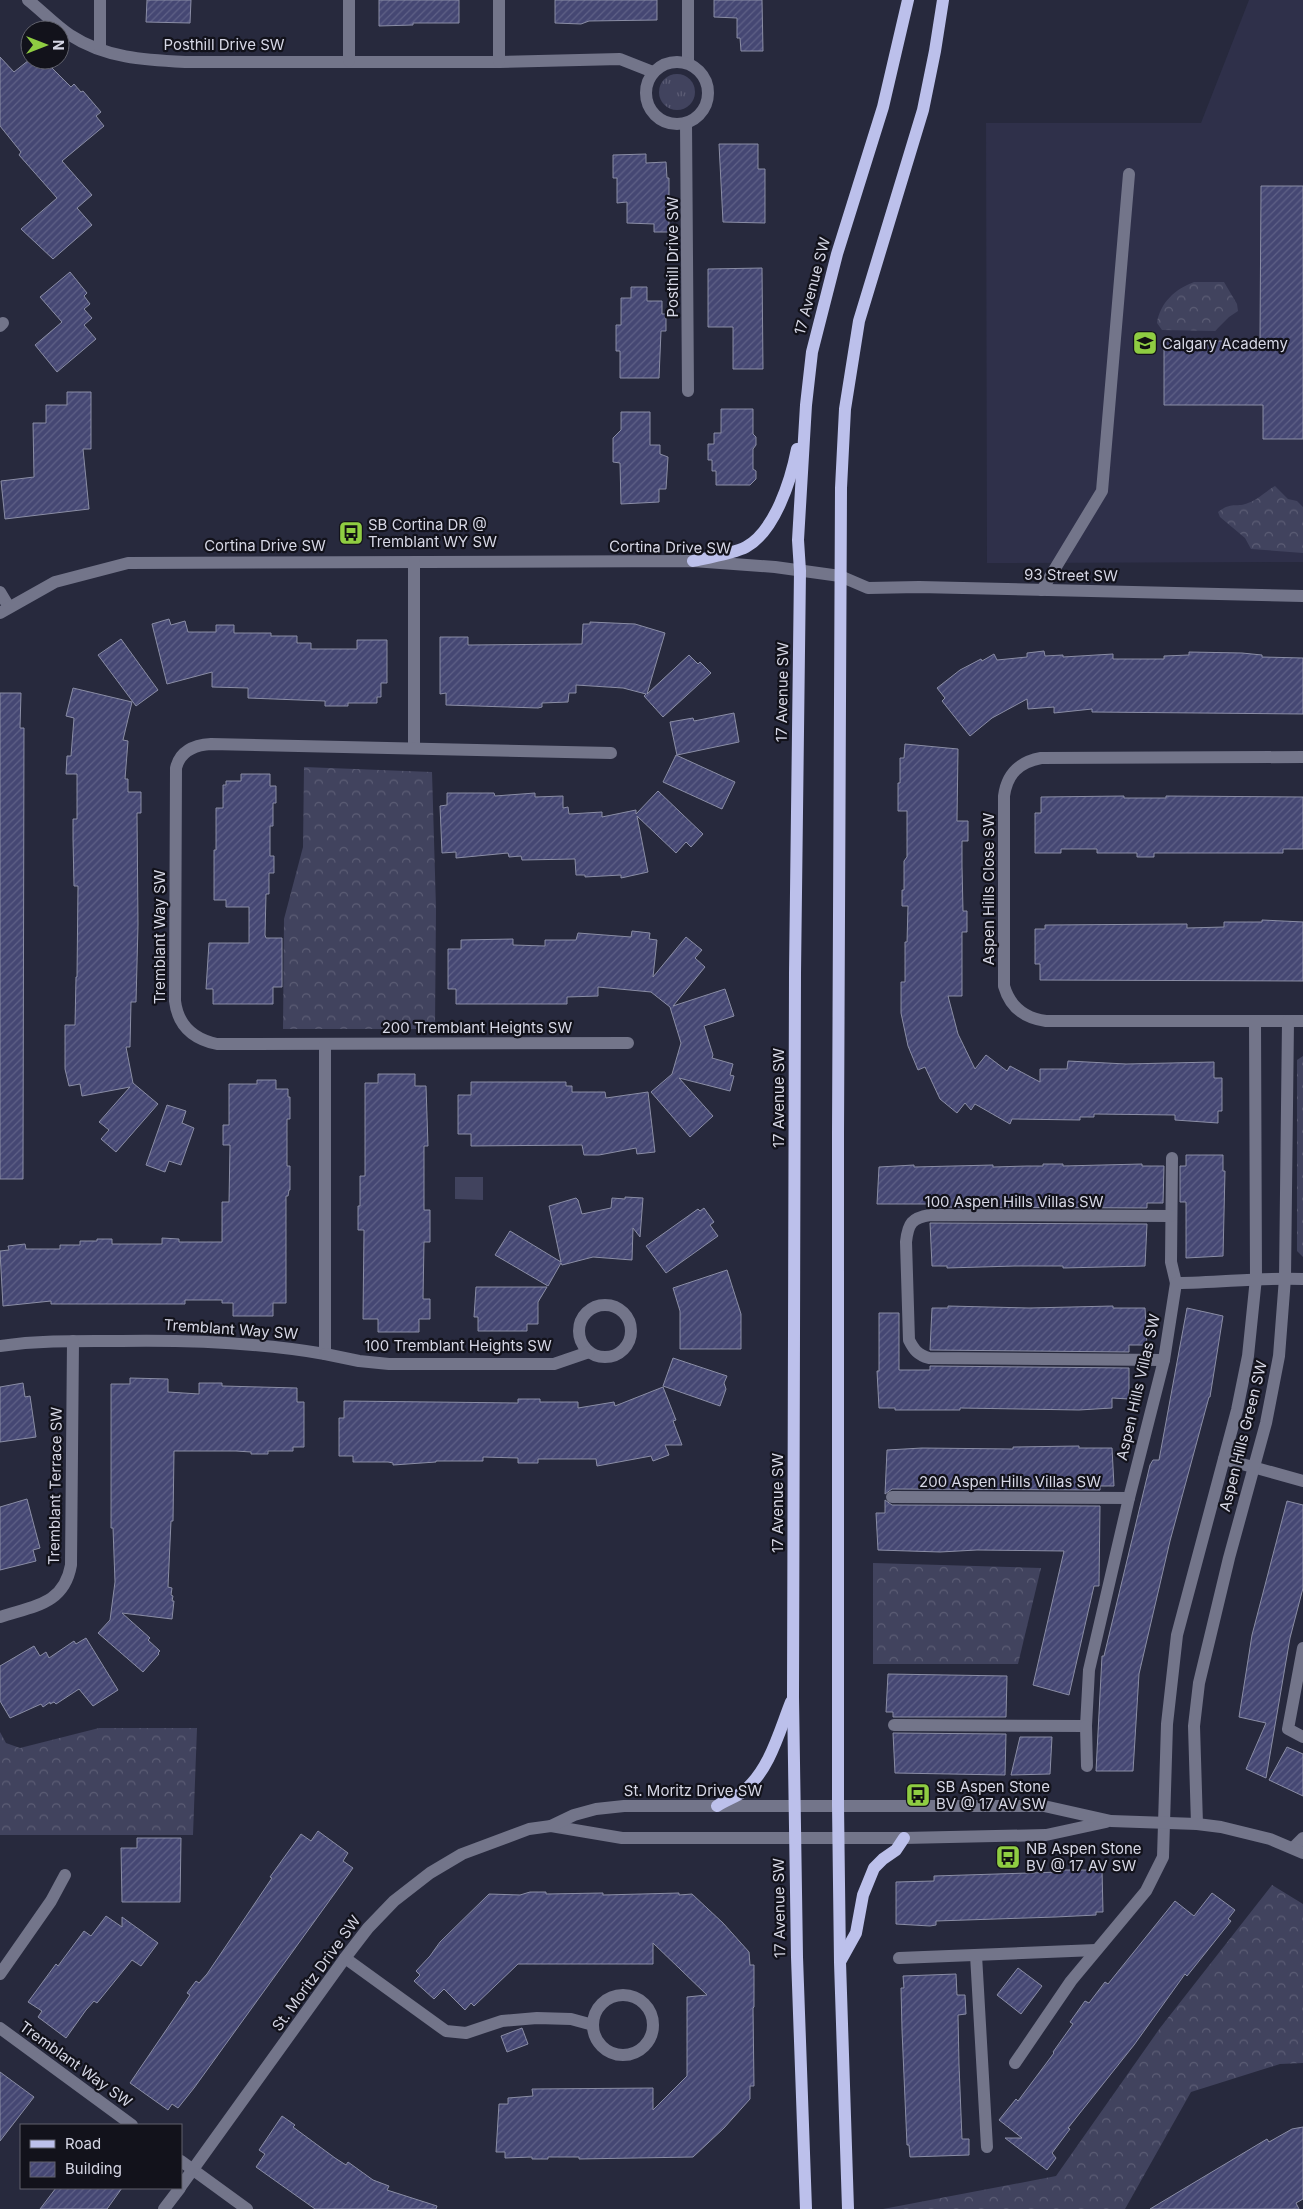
<svg xmlns="http://www.w3.org/2000/svg" width="1303" height="2209" font-family="Inter,sans-serif">
	<defs>
		<pattern id="grass-tufts" width="24" height="20" patternUnits="userSpaceOnUse" patternTransform="scale(1.25)"><rect width="24" height="20" fill="#41435e"/><path d="M3 7l-1-3M5 7V3M7 7l1-3M15 17l-1-3M17 17v-4M19 17l1-3" fill="none" stroke="#5c5d75"/></pattern>
		<pattern id="forest-crowns" width="20" height="18" patternUnits="userSpaceOnUse" patternTransform="scale(1.25)"><rect width="20" height="18" fill="#41435e"/><path d="M2 6a3 3 0 1 1 6 0M12 15a3 3 0 1 1 6 0" fill="none" stroke="#5c5d75"/></pattern>
		<pattern id="building-hatch" width="6" height="6" patternUnits="userSpaceOnUse" patternTransform="scale(1.25)"><rect width="6" height="6" fill="#454773"/><path d="M-1 1l2-2M0 6l6-6M5 7l2-2" fill="none" stroke="#5f6187"/></pattern>
	</defs>
	<rect width="100%" height="100%" fill="#27293d"/>
	<path fill="#2f304a" d="M1249,0h54v562l-316,1 -1,-440h215z"/>
	<circle fill="url(#grass-tufts)" cx="677" cy="92" r="18"/>
	<g fill="url(#forest-crowns)">
		<path d="M1194,282h30l13,22 1,7 -9,6 -14,14 -53,-1 -5,-7c3,-20 18,-34 37,-41z"/>
		<path d="M1275,486l13,13 9,2 6,6v46l-52,-4 -6,-11 -25,-21 -2,-5c14,-11 19,-4 30,-9 10,-3 18,-12 27,-17z"/>
		<path d="M304,767l128,5 4,136 -1,121h-152l1,-110 19,-72z"/>
		<path d="M1303,1056v201l-6,-6v-191z"/>
		<path d="M873,1563l168,5 -23,96h-145z"/>
		<path d="M99,1728h98l-4,107h-193v-103l6,11 14,5z"/>
		<path d="M1272,1885l31,19v159l-23,1 -89,28 -66,117h-242l173,-33 104,-148z"/>
	</g>
	<path fill="#41435e" d="M455,1177h28v23l-28,-1z"/>
	<g fill="url(#building-hatch)" stroke="#8a8da5">
		<path d="M147,0h44l-1,23 -44,-1z"/>
		<path d="M379,0h80v23h-46v2l-34,1z"/>
		<path d="M555,0h102v20l-68,1 -8,3 -26,-1z"/>
		<path d="M714,0h48l1,51h-22l-1,-13h-3v-20l-23,-1z"/>
		<path d="M0,57l14,15 15,-12h29l-6,8 19,19 3,-3 7,8 2,-1 18,21 -5,4 8,10 -42,35 30,34 -15,13 15,17 -39,34 -32,-30 36,-31 -38,-43 2,-3 -21,-26z"/>
		<path d="M719,144h39v25h7v54l-42,-1z"/>
		<path d="M646,154v9l20,-1 1,16h2v54h-15v-8l-27,-1v-21l-10,1v-25h-4v-23z"/>
		<path d="M1261,186h42v253h-40v-34h-99v-64h96z"/>
		<path d="M762,268l1,101h-30v-42h-25v-58z"/>
		<path d="M70,272l17,21 -3,3 6,8 -6,5 8,9 -8,7 12,14 -39,33 -22,-27 27,-23 -22,-25z"/>
		<path d="M631,287h16v14h15v13h4v17h-5l-2,47h-39v-27h-4v-26h5v-27h10z"/>
		<path d="M67,392h24v57h-8l6,60 -84,10 -4,-38 33,-4 -1,-54h13v-18h21z"/>
		<path d="M721,409h32v25l3,3v8l-3,4v20l3,2v8l-6,6h-34v-14h-4v-11h-4v-16h6v-11h7z"/>
		<path d="M621,412h29v33h10v9l8,3 -2,32h-7v13l-38,2 -1,-41 -7,-1v-24l8,-8z"/>
		<path d="M169,619l2,6 14,-4 3,11h28v-7h18v8h37v3h26v7h14v6h46v-9h30v43h-6v14h-4v6h-29v3h-23v-5l-77,-3v-10l-36,-1v-15l-45,12 -15,-60z"/>
		<path d="M590,622l45,2 30,9 -18,61 42,-39 9,9 2,-2 11,11 -48,44 -19,-21 2,-2 -23,-6 -47,-3v8h-7l-1,9 -26,1v4l-4,1 -92,-3v-12l-6,1v-57h28v8l114,-1 1,-20h7z"/>
		<path d="M121,639l37,51 -22,16 -38,-51z"/>
		<path d="M1044,651l1,5 18,-1v2l50,-3v5h51v-3l25,-1v-3l53,1 20,2v2l41,1v56l-211,-2v-3l-38,4v-6l-26,2 -1,-10 -35,19 -22,18 -28,-35 3,-3 -8,-10 23,-18 21,-11 1,2 12,-7 3,6 30,-3v-4z"/>
		<path d="M73,688l59,14 -9,38 5,1 -3,38h3v13h13v21h-4l1,112 -2,77h-5l-1,45h-4l7,36 25,21 -42,48 -15,-13 8,-9 -10,-8 31,-35 -48,9 -2,-12 -11,2 -4,-17v-44h10l1,-48h1l1,-91h-4l-1,-47v-20h4v-45h-11l1,-18h4l3,-38 -8,-2z"/>
		<path d="M0,693h21l-1,35h4l-1,451h-23z"/>
		<path d="M734,713l5,29 -62,13 -7,-33 23,-4 1,3z"/>
		<path d="M905,744l53,5 -1,72h11v20h-6v25l1,45h4v21h-5v64h-14l10,38 17,35 11,-14 21,16 3,-5 30,16v-13h27l1,-8 58,3 88,-2v16h8v33h-4v12l-43,-3v-5l-81,-1v3h-14v3l-68,-1 -2,5 -35,-20 -4,6 -6,-7 -8,10 -17,-14 -15,-32 -7,3 -10,-24 -7,-33v-31h4v-40h2l1,-36h-6v-16h2v-29l3,-4v-46h-9v-28h2v-25h4z"/>
		<path d="M676,755l59,27 -13,27 -59,-27z"/>
		<path d="M241,774h29v12h6v17h-3v23h-3v30h4v17h-5v21h-3l-1,41 1,3h16v49h-9v17h-60v-15h-7l3,-46h40v-36h-23v-7h-12v-50h2v-42h7v-23h3v-4h15z"/>
		<path d="M658,791l45,43 -12,13 -5,-5 -10,11 -39,-37 11,56 -27,6v-3l-36,2v-2h-9l-1,-16 -53,1 -1,-4 -12,1 -1,-4 -52,5v-6l-14,1 -2,-47 7,-1v-12h47l1,3 40,-3v4l28,-1v12l5,-1 1,7 33,-2v5l34,-7v4z"/>
		<path d="M1124,796v2h42v-2l137,1v52h-20v4h-129v4h-17v-4h-40v-4h-36v4h-26v-40h6v-16z"/>
		<path d="M1262,920l41,2v59l-263,-1v-16h-5v-35h10v-4l142,-1v4l37,-1v-5h38z"/>
		<path d="M632,931l18,2 -1,6 8,1 -4,37 33,-40 16,13 -7,8 10,9 -32,39 52,-17 9,27 -30,10 9,29 -1,3 21,6 -3,11 4,1 -4,15 -51,-13 34,38 -23,21 -39,-45 21,-18 9,-31 -11,-36 -19,-15 -53,-5v9l-31,1v7h-111v-15h-8v-40h13v-9l52,-1v6l32,1v-6h31l2,-7 53,4z"/>
		<path d="M378,1074h37v12h11l2,60h-4v64h6v32h-6l-1,57h7v20h-11v13h-41v-13h-15l1,-89h-6v-24h2v-30h5v-93h13z"/>
		<path d="M257,1080h19v9h12v8h2v22h-3v47h3v24h-1l-1,6h-2v107h-13v13h-40v-13h-11v-3h-37v4h-134v-3l-48,5 -3,-55 9,-1 -1,-4 17,-2 1,5h34v-4h20v-4h17v-2h15v5h50v-6l17,1v3h43v-40h7l1,-57h-7v-20h6v-41h28z"/>
		<path d="M471,1082h95v4h6v6h33l1,6 42,-6 7,60 -18,2 -1,-6 -37,7h-15l-2,-10 -111,1v-12h-13v-39h13z"/>
		<path d="M167,1105l19,6 -4,12 12,5 -13,37 -12,-4 -4,11 -19,-7z"/>
		<path d="M1186,1155h37v16h2l-2,85 -37,2v-56h-6v-36h6z"/>
		<path d="M1043,1164h20v2l79,-2v2h22l-1,37h-16v5l-217,-1v-3h-53l2,-37 35,-2v2l79,-2v2l34,-1h16z"/>
		<path d="M625,1197l18,1 -3,39 -7,-9 -1,32 -39,-3 -31,8 -1,-2 -13,23 -53,-31 15,-24 51,31 -12,-56 27,-8 2,2 4,14 29,-6 1,-10 13,1z"/>
		<path d="M704,1208l10,14 -4,3 8,11 -52,37 -20,-27 52,-37 2,2z"/>
		<path d="M930,1223l217,1 -2,42 -82,2v-2h-48l-68,2v-2h-15z"/>
		<path d="M727,1270l14,44v35h-61v-38l-7,-23z"/>
		<path d="M476,1287h71l-9,15v22h-11v7h-49v-14h-4z"/>
		<path d="M948,1306l81,2 84,-2v2h32l2,37h-18v7l-199,-2 2,-42h16z"/>
		<path d="M1187,1308l36,8 -13,81h-1l-39,144 -31,133 -6,97h-37l6,-115h2l46,-191 3,-5h6z"/>
		<path d="M879,1313h20v57h31v-4l199,2v31l-17,-1v10l-33,2 -119,-2v2h-65v-2h-16l-2,-37h2z"/>
		<path d="M673,1358l54,18 -3,7 2,6 -6,17 -57,-20z"/>
		<path d="M130,1378l38,1v13l31,2v-11h23v3l75,2v14h7v45h-11v4h-25v3h-17v-2l-15,-1h-62l-1,70h-2l-3,66 4,1 -1,7 2,1 -1,5h2l-2,18 -50,-6 28,25 -2,2 12,11 -2,2 1,1 -16,18 -45,-39 12,-13 5,-38 -2,-54h-2v-144h19z"/>
		<path d="M23,1383l2,14 5,-1 6,41 -36,5v-55z"/>
		<path d="M663,1387l13,33 -3,1 9,24h-17l4,10 -16,6 -2,-5 -54,10 -1,-7h-58v4h-20v-5l-35,-1v4h-47v1l-43,3v-2l-5,-1h-35v-6h-14v-38h5v-17l174,2v-4h22v3h38v6l36,-6 1,4z"/>
		<path d="M1079,1446v2h33l2,38h-14v4l-208,-1 -7,5 2,-44 35,-2 91,1v-2z"/>
		<path d="M27,1499l13,49 -7,2 3,11 -36,9v-63z"/>
		<path d="M885,1500l7,5 208,1 -1,80h-5l-25,109 -36,-10 31,-134 -87,-1 -37,2 -62,-2 -2,-37h9z"/>
		<path d="M1287,1501l16,4v83l-13,50 -24,140 -20,-9 20,-46 -27,-6 13,-82z"/>
		<path d="M86,1638l32,52 -25,16 -14,-17 -23,15 -2,-2 -4,2v-2l-7,5 -2,-3 -31,14 -10,-17v-35l34,-20 6,10 6,-4 3,6 25,-17 2,3z"/>
		<path d="M888,1674l119,2 -1,41h-113v-5h-7z"/>
		<path d="M893,1733l113,1 -1,41 -110,-2z"/>
		<path d="M1020,1737h32l-2,37 -39,1z"/>
		<path d="M1287,1747l16,7v42l-34,-16z"/>
		<path d="M318,1831l30,22 -5,8 10,7 -159,220 -16,20 -6,-4 -4,6 -38,-27 60,-88 -3,-2 9,-12 3,2 8,-9 65,-96 -2,-1 31,-43 10,7z"/>
		<path d="M137,1838h44l-1,64h-58l-1,-54h16z"/>
		<path d="M1060,1870h42l1,42h-7v3l-40,2 -120,4v4l-6,1 -34,-2v-42l38,-1v-5l126,-4z"/>
		<path d="M530,1892h16v2l57,-1v2l76,-2v2l13,-1 31,29 26,29 1,13h4v42l-1,1 1,78h-4v13l-26,29 -31,29 -114,2v-2h-31v2h-16v-2l-27,1v-6h-9l3,-48h9v-6l25,-2 -1,-7 121,-1v22l34,-34v-79l20,-2 -54,-52v21h-135l-44,42 -3,-3 -6,7 -21,-21 -10,10 -20,-18 6,-6 -4,-4 14,-15 10,-14 49,-48 31,1z"/>
		<path d="M1212,1893l23,17 -7,9 3,2 -44,55 -2,-2 -51,71 -66,83 2,1 -18,24 4,5 -9,12 -42,-32h17l-23,-18 17,-21 2,2 36,-48 -1,-1 20,-28 -3,-2 15,-21 4,2 16,-21 3,2 67,-83 19,15z"/>
		<path d="M106,1916l16,11v-10l36,26 -17,23 -9,-6 -35,43 -3,-2 -8,9 -20,28 -28,-21 4,-6 -14,-9 28,-38 2,2 26,-35 7,5z"/>
		<path d="M1018,1968l24,18 -21,28 -24,-19z"/>
		<path d="M956,1974l1,21h8l1,19 -8,1 1,50 3,74h7v16l-59,2 -1,-12h-2l-5,-115 -1,-42h3l-1,-12z"/>
		<path d="M522,2028l6,16 -21,8 -6,-16z"/>
		<path d="M0,2072l34,25 -34,44z"/>
		<path d="M282,2116l13,9 -2,2 42,31 11,7 2,-3 25,18 16,6 -2,4 50,16 -1,3h-121l-59,-42 9,-13 -6,-4z"/>
		<path d="M1303,2127v72l-7,4 3,6h-149l117,-70 2,3 23,-13z"/>
		<path d="M56,2188h66l-15,21h-67z"/>
	</g>
	<g fill="none" stroke-linecap="round" stroke-linejoin="round">
		<g stroke="#73758a" stroke-width="12">
			<path d="M28,0c14,11 27,25 42,35 35,23 75,25 115,27h314l121,-3 33,13"/>
			<path d="M349,0v61"/>
			<path d="M499,0v62"/>
			<path d="M688,0v63"/>
			<path d="M100,49v-49"/>
			<circle cx="677" cy="93" r="31"/>
			<path d="M686,123l2,268"/>
			<path d="M0,326l3,-3"/>
			<path d="M1042,590l60,-99 27,-317"/>
			<path d="M0,592l9,15"/>
			<path d="M0,613l55,-31 73,-19 565,-2 82,6 65,9 28,12 51,-1 384,9"/>
			<path d="M414,748v-186"/>
			<path d="M611,753l-400,-9c-17,1 -31,7 -35,24l-1,233c3,25 18,38 42,43l411,-1"/>
			<path d="M1303,757l-262,1c-22,4 -34,16 -37,38v190c6,21 20,32 42,35h257"/>
			<path d="M1172,1158l-1,104 5,21"/>
			<circle cx="605" cy="1331" r="26"/>
			<path d="M0,1346c40,-6 81,-5 121,-5 69,-1 136,1 204,13v-310"/>
			<path d="M325,1354l34,7 30,3h165l35,-12"/>
			<path d="M1164,1360l-235,-2c-11,-3 -15,-8 -20,-18l-3,-98c2,-19 6,-24 24,-27l241,1"/>
			<path d="M1224,1459l79,22"/>
			<path d="M892,1497l237,1"/>
			<path d="M0,1617c33,-11 64,-12 71,-52l2,-224"/>
			<path d="M1303,1648l-15,81 15,8"/>
			<path d="M894,1725l192,1 3,-56 40,-172 35,-138 12,-77c43,0 84,-6 127,-4"/>
			<path d="M1086,1726l1,40"/>
			<path d="M1197,1824l-3,-98 5,-43 30,-125 37,-135 13,-67 6,-78 3,-257"/>
			<path d="M551,1826l71,12h282l142,-3 60,-13"/>
			<path d="M1293,1848l10,-10"/>
			<path d="M976,1955l11,192"/>
			<path d="M345,1958l101,73 20,2 36,-12 35,-3 34,1 22,6"/>
			<path d="M899,1958l197,-8"/>
			<path d="M0,1974l51,-73 14,-26"/>
			<circle cx="623" cy="2025" r="30"/>
			<path d="M0,2028l132,97"/>
			<path d="M1015,2063l56,-82 75,-90 17,-34 4,-133 10,-89 60,-225 11,-54 8,-78 -1,-256"/>
			<path d="M181,2161l66,48"/>
			<path d="M181,2186l164,-228 23,-30 26,-27 36,-28 32,-19 67,-25 22,-3 23,-11 22,-6 28,-3h420l67,15 86,3 24,3 49,12 33,14"/>
			<path d="M164,2209l16,-21"/>
		</g>
		<g stroke="#bcc0eb" stroke-width="12">
			<path d="M693,561c14,-3 42,-8 53,-14 29,-16 45,-67 51,-98"/>
			<path d="M717,1806c8,-6 20,-9 27,-15 26,-22 35,-59 47,-89"/>
			<path d="M841,1960l15,-27 7,-38 11,-27 9,-9 13,-9 8,-12"/>
			<path d="M806,2209l-9,-252 -4,-260 2,-724 5,-402 -2,-31 8,-135 6,-53 25,-98 46,-147 25,-107"/>
			<path d="M848,2209l-8,-247 -2,-157v-672l3,-645 4,-79 14,-88 64,-211 12,-59 8,-51"/>
		</g>
	</g>
	<defs>
		<symbol id="school-square" viewBox="-11 -11 22 22"><rect x="-9" y="-9" width="18" height="18" rx="4" fill="#8fcd42" stroke="#12121b"/><path d="M0-5L7-2L0 1L-7-2ZM-4 1L0 2.5L4 1V4Q0 6-4 4Z" fill="#111"/></symbol>
		<symbol id="bus-square" viewBox="-11 -11 22 22"><rect x="-9" y="-9" width="18" height="18" rx="4" fill="#8fcd42" stroke="#12121b"/><path d="M-5-6H5V4H4V6H2V4H-2V6H-4V4H-5ZM-3.5-4V0h7V-4ZM-3.5 1.2v1.5H-2V1.2ZM2 1.2v1.5H3.5V1.2Z" fill="#111"/></symbol>
	</defs>
	<g fill-rule="evenodd">
		<use href="#school-square" x="1131" y="329" width="28" height="28"/>
		<use href="#bus-square" x="337" y="519" width="28" height="28"/>
		<use href="#bus-square" x="904" y="1781" width="28" height="28"/>
		<use href="#bus-square" x="994" y="1843" width="28" height="28"/>
	</g>
	<g text-anchor="middle" dominant-baseline="central" stroke-width="4.5" stroke-linejoin="round" paint-order="stroke">
		<g font-size="15" fill="#d6d7e5" stroke="#12121b">
			<text x="224" y="44">Posthill Drive SW</text>
			<text transform="translate(672 257) rotate(-90)">Posthill Drive SW</text>
			<text transform="translate(812 286) rotate(-75)">17 Avenue SW</text>
			<text x="265" y="545">Cortina Drive SW</text>
			<text transform="translate(670 547) rotate(1)">Cortina Drive SW</text>
			<text transform="translate(1071 575) rotate(1)">93 Street SW</text>
			<text transform="translate(782 692) rotate(-89)">17 Avenue SW</text>
			<text transform="translate(988 889) rotate(-90)">Aspen Hills Close SW</text>
			<text transform="translate(159 937) rotate(-90)">Tremblant Way SW</text>
			<text x="477" y="1027">200 Tremblant Heights SW</text>
			<text transform="translate(778 1098) rotate(-90)">17 Avenue SW</text>
			<text x="1014" y="1201">100 Aspen Hills Villas SW</text>
			<text transform="translate(231 1329) rotate(4)">Tremblant Way SW</text>
			<text x="458" y="1345">100 Tremblant Heights SW</text>
			<text transform="translate(1138 1387) rotate(-77)">Aspen Hills Villas SW</text>
			<text transform="translate(1243 1436) rotate(-76)">Aspen Hills Green SW</text>
			<text x="1010" y="1481">200 Aspen Hills Villas SW</text>
			<text transform="translate(55 1486) rotate(-89)">Tremblant Terrace SW</text>
			<text transform="translate(777 1503) rotate(-90)">17 Avenue SW</text>
			<text x="693" y="1790">St. Moritz Drive SW</text>
			<text transform="translate(779 1908) rotate(-91)">17 Avenue SW</text>
			<text transform="translate(316 1973) rotate(-54)">St. Moritz Drive SW</text>
			<text transform="translate(76 2064) rotate(36)">Tremblant Way SW</text>
		</g>
		<g font-size="15" fill="#d6d7e5" stroke="#12121b" text-anchor="start">
			<text x="1162" y="343">Calgary Academy</text>
			<text x="368" y="524">SB Cortina DR @<tspan x="368" dy="17">Tremblant WY SW</tspan></text>
			<text x="936" y="1786">SB Aspen Stone<tspan x="936" dy="17">BV @ 17 AV SW</tspan></text>
			<text x="1026" y="1848">NB Aspen Stone<tspan x="1026" dy="17">BV @ 17 AV SW</tspan></text>
		</g>
	</g>
	<rect x="20" y="2124" width="162" height="65" fill="#12121b" stroke="#60616c"/>
	<rect x="30" y="2140" width="25" height="8" fill="#bcc0eb" stroke="#60616c"/>
	<text x="65" y="2149" font-size="15" fill="#d6d7e5">Road</text>
	<rect x="30" y="2162" width="25" height="15" fill="url(#building-hatch)" stroke="#60616c"/>
	<text x="65" y="2174" font-size="15" fill="#d6d7e5">Building</text>
	<g transform="translate(45 45) rotate(90)"><circle r="24" fill="#12121b" stroke="#60616c"/>
	<path d="M0-4L9 19L0 12L-9 19Z" fill="#8fcd42"/>
	<text y="-8" font-size="14" font-weight="bold" text-anchor="middle" fill="#d6d7e5">N</text>
	</g>
</svg>
